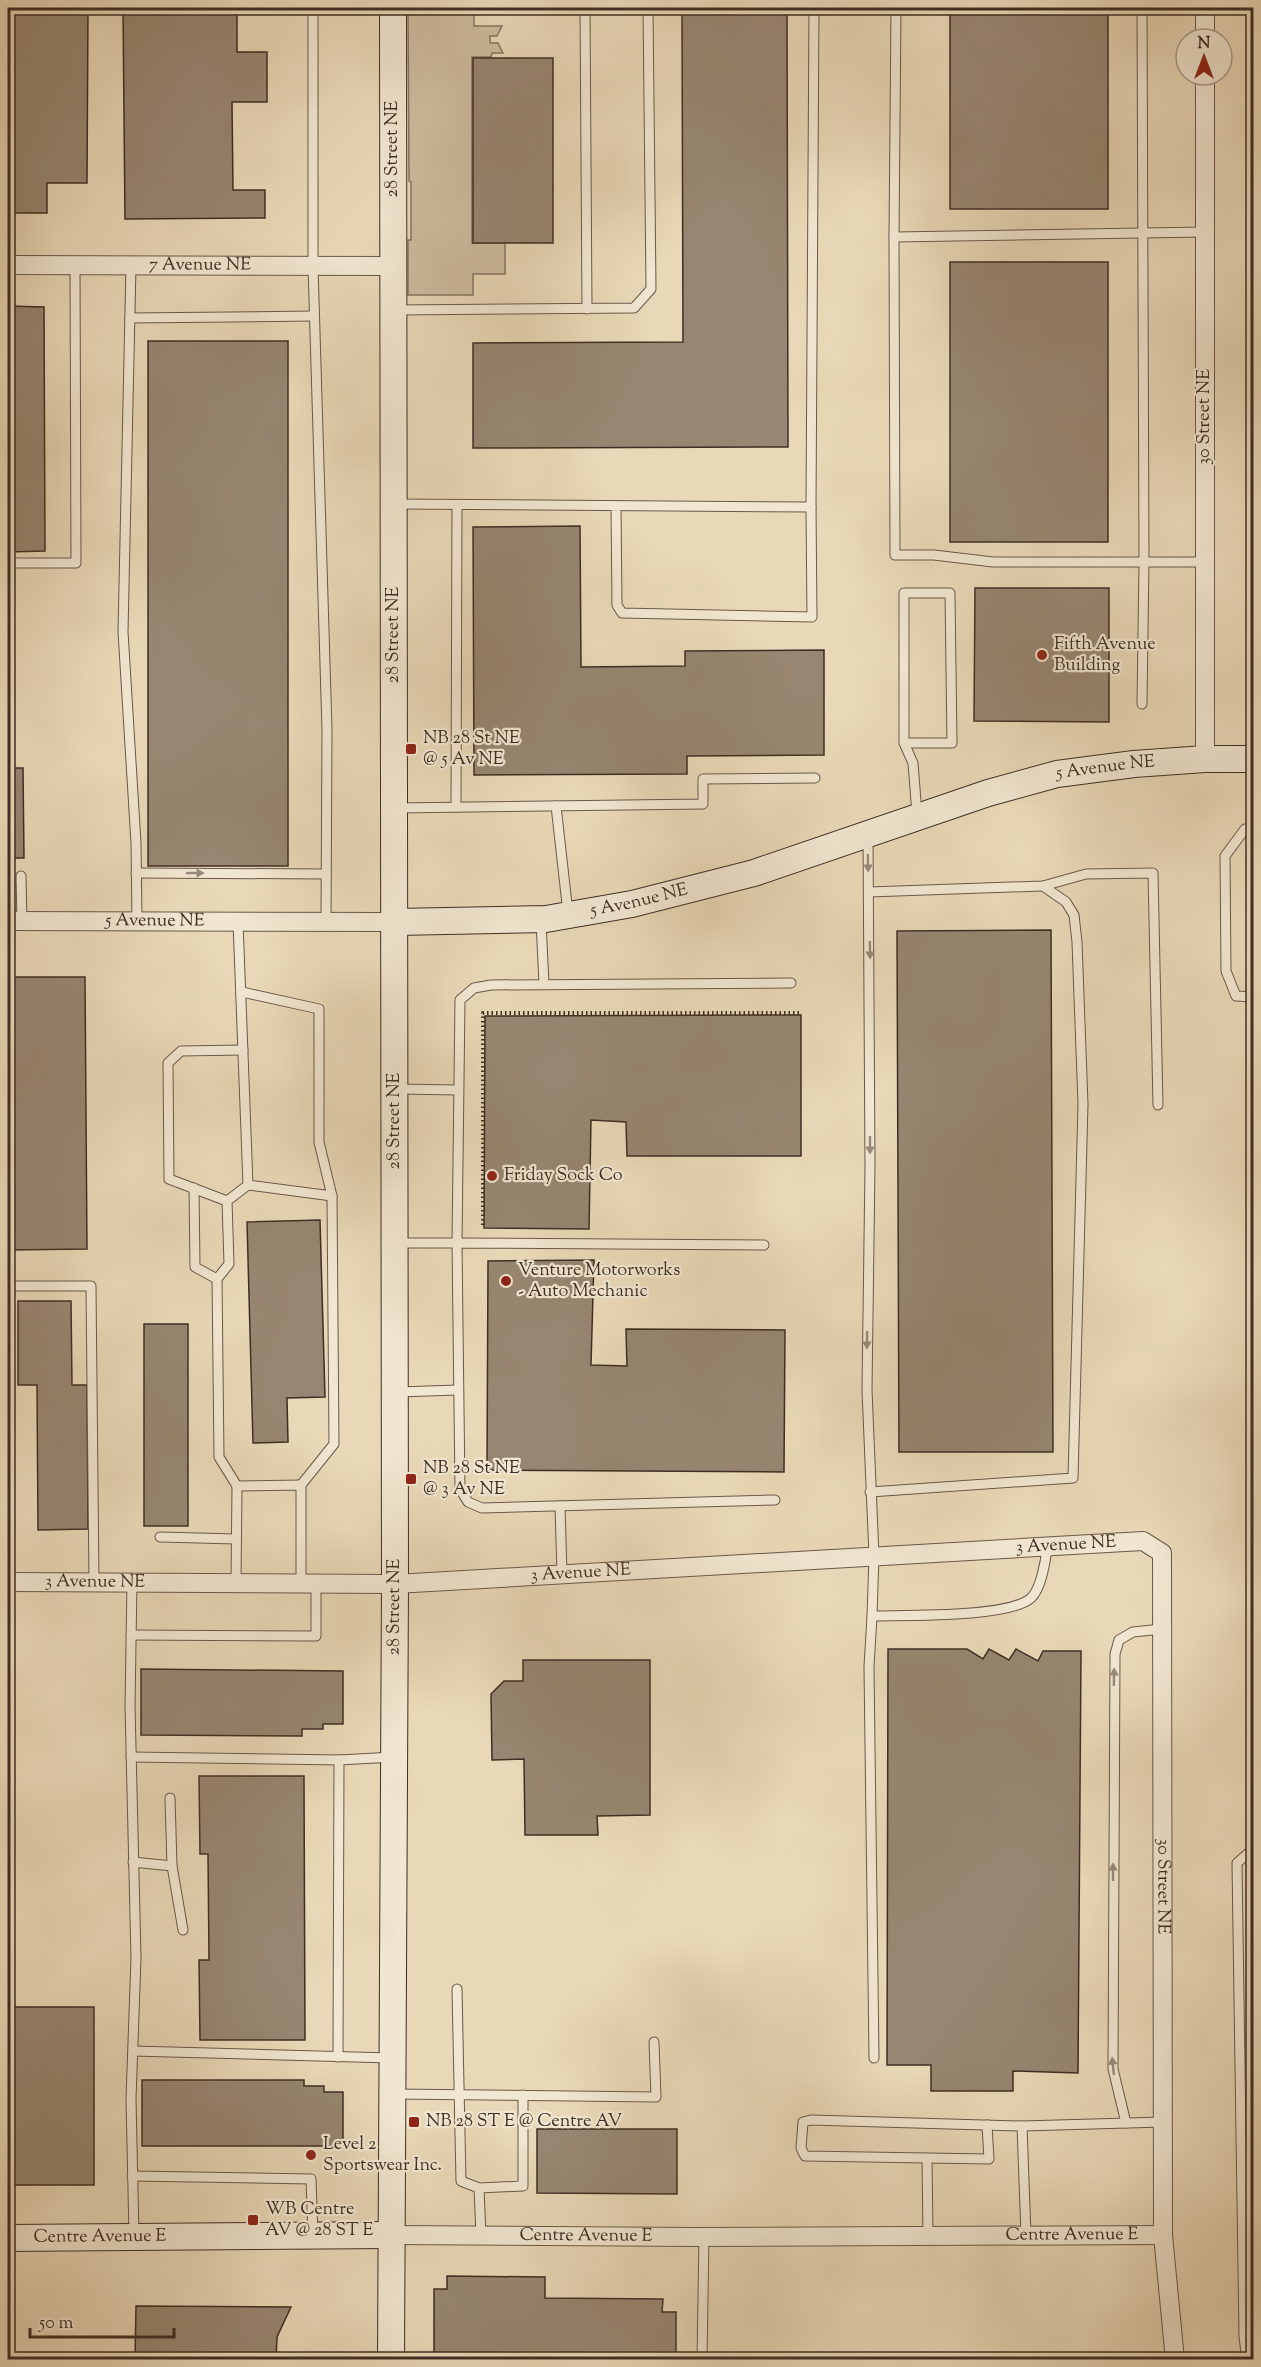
<svg xmlns="http://www.w3.org/2000/svg" width="1261" height="2367" font-family="'Sorts Mill Goudy',serif">
	<rect width="100%" height="100%" fill="#e9d8b7"/>
	<filter id="stains"><feTurbulence type="fractalNoise" baseFrequency=".00333" numOctaves="4"/><feColorMatrix values="0 0 0 0 .2 0 0 0 0 .09 0 0 0 0 .02 0 0 0 .5 -.17"/></filter>
	<radialGradient id="worn" r=".72"><stop offset=".6" stop-color="#630" stop-opacity="0"/><stop offset="1" stop-color="#630" stop-opacity=".3"/></radialGradient>
	<path fill="#ccbb9e" stroke="#867462" stroke-width="1.5" d="M408,8h66v18h28l-5,10h-7v7h8l5,10h-11l-1,4h-19v186h33v31h-32v21h-65v-55h3v-58l-2,-1z"/>
	<g fill="#978671" stroke="#3f2e25" stroke-width="1.5">
		<path d="M8,8h80l-1,175h-40v30h-39z"/>
		<path d="M123,8h114v44h30v50h-35l1,88h32v28l-140,1z"/>
		<path d="M682,8h105l1,439 -315,1v-105l210,-1z"/>
		<rect x="950" y="8" width="158" height="201"/>
		<rect x="473" y="58" width="80" height="185"/>
		<rect x="950" y="262" width="158" height="280"/>
		<path d="M8,306l36,1 1,244 -37,1z"/>
		<rect x="148" y="341" width="140" height="525"/>
		<path d="M580,526l1,141 104,-1v-15l139,-1v105l-137,1v18l-213,1 -1,-248z"/>
		<path d="M975,588h134v134l-135,-1z"/>
		<path d="M8,768h15l1,90h-16z"/>
		<rect x="1251" y="862" width="3" height="107"/>
		<path d="M1051,930l2,522h-154l-2,-521z"/>
		<path d="M8,977h77l2,272 -79,1z"/>
		<path d="M801,1015v141h-174l-1,-34 -35,-2 -2,109 -105,-1 1,-212z"/>
		<path d="M320,1220l5,177 -38,1 1,44 -35,1 -6,-221z"/>
		<path d="M594,1260l-3,105 36,1 -1,-37 159,1 -1,142 -297,-2 1,-209z"/>
		<path d="M18,1301h53l1,84h15l1,144 -50,1 -1,-145h-19z"/>
		<rect x="144" y="1324" width="44" height="202"/>
		<path d="M888,1649h79l16,10 6,-10 20,11 7,-11 22,12 5,-10h38l-3,422 -65,-2v20h-82v-26h-44z"/>
		<path d="M523,1660h127v155l-53,1 1,19h-73l-1,-76 -32,1 -1,-66 13,-13h19z"/>
		<path d="M141,1669l202,2v53h-20v5h-21v7l-161,-1z"/>
		<path d="M199,1776h105l1,264h-105l-1,-80h10l-1,-106h-8z"/>
		<rect x="8" y="2007" width="86" height="178"/>
		<path d="M142,2080h162v6h20v6h19v54h-201z"/>
		<path d="M537,2129h140v65l-140,-1z"/>
		<path d="M447,2276l98,1v21l118,1 -1,13h14v48h-229v-7h-13v-64h13z"/>
		<path d="M136,2306l155,1 -14,30 -1,23h-141z"/>
	</g>
	<g fill="none" stroke-linecap="round" stroke-linejoin="round">
		<defs>
			<g id="lane">
				<path d="M313,8v258l14,464 -1,192"/>
				<path d="M585,8l2,301"/>
				<path d="M896,8l-2,229 311,-5"/>
				<path d="M894,237l1,318h39l59,7h151l-2,-554"/>
				<path d="M131,265l-8,367 13,211 1,78"/>
				<path d="M395,310l239,-2 17,-19 -3,-281"/>
				<path d="M130,318l184,-2"/>
				<path d="M396,504l415,3 1,110 -190,-4 -5,-8 -1,-98"/>
				<path d="M811,507l3,-499"/>
				<path d="M8,563h68l-1,-298"/>
				<path d="M1142,704l2,-142h61"/>
				<path d="M904,743h48l-2,-150h-46v150l9,20 4,51"/>
				<path d="M556,806l12,107"/>
				<path d="M456,807l1,-302"/>
				<path d="M395,808l308,-4v-25l112,-1"/>
				<path d="M1254,829h-9l-20,27 1,115 10,25 18,1"/>
				<path d="M868,836l2,330 -3,224 7,166 -2,60c32,-1 137,2 159,-18 10,-9 15,-38 16,-51"/>
				<path d="M136,873l190,1"/>
				<path d="M21,876l1,45"/>
				<path d="M869,892l174,-6 43,-12 67,-1 5,232"/>
				<path d="M541,921l3,63"/>
				<path d="M242,992l77,17v133l13,54 2,248 -33,41"/>
				<path d="M398,1089l60,1"/>
				<path d="M248,1185l84,11"/>
				<path d="M194,1188l1,79 22,12"/>
				<path d="M227,1201l-58,-22 -1,-116 13,-12 62,-1"/>
				<path d="M398,1243h59l3,-243 14,-12 17,-3 300,-2"/>
				<path d="M764,1245l-307,-2 3,246 8,13 14,6 293,-8"/>
				<path d="M8,1286h83l3,296"/>
				<path d="M398,1392l60,-2"/>
				<path d="M237,1486l-18,-29 -2,-178 12,-15 -2,-63 21,-16 -10,-263"/>
				<path d="M870,1492l203,-14 10,-374 -6,-162 -3,-27 -8,-13 -23,-16"/>
				<path d="M560,1506l2,68"/>
				<path d="M160,1537l76,2"/>
				<path d="M132,1581l-2,125 6,252 -5,141 3,137"/>
				<path d="M236,1582l1,-96 64,-1v98"/>
				<path d="M872,1616l-3,51 5,391"/>
				<path d="M131,1635l185,1v-53"/>
				<path d="M131,1757l211,3"/>
				<path d="M133,1862l39,4 -2,-68"/>
				<path d="M172,1866l11,64"/>
				<path d="M457,1989l4,192 18,7 44,-2v-91"/>
				<path d="M133,2051l258,7"/>
				<path d="M338,2057l1,-297 55,-3"/>
				<path d="M393,2094l263,3 -2,-55"/>
				<path d="M1126,2123l-13,-54 2,-415 4,-14 14,-8 29,-3"/>
				<path d="M1022,2126l141,-4"/>
				<path d="M927,2158l62,1 -2,-34"/>
				<path d="M132,2176l179,3 2,56"/>
				<path d="M479,2188l2,48"/>
				<path d="M928,2236l-1,-78 -122,-2 -4,-8 2,-26 8,-2 211,6 4,110"/>
				<path d="M702,2360l2,-123"/>
				<path d="M1247,2360l-3,-23 -7,-474 17,-15"/>
			</g>
			<g id="street">
				<path d="M1205,8v31"/>
				<path d="M1205,75v684"/>
				<path id="s1" d="M8,265l385,1"/>
				<path id="s2" d="M8,921l387,1"/>
				<path id="s3" d="M8,1582l387,2 748,-43 19,12 1,682 12,125"/>
				<path id="s4" d="M392,2235l303,2 468,-2"/>
			</g>
			<g id="secondary">
				<path id="s5" d="M395,922l151,-3 86,-15 122,-31 234,-80 69,-19 77,-10 71,-5h49"/>
				<path id="s6" d="M8,2238l384,-3"/>
				<path id="s7" d="M391,2360l4,-776 -2,-1576"/>
			</g>
		</defs>
		<use href="#lane" stroke="#6a584a" stroke-width="11"/>
		<use href="#street" stroke="#6a584a" stroke-width="20"/>
		<use href="#secondary" stroke="#3f2e25" stroke-width="28"/>
		<path stroke="#3f2e25" stroke-width="4" stroke-dasharray="1.5 3" stroke-linecap="butt" d="M483,1225v-212h317"/>
		<use href="#lane" stroke="#f1e6d0" stroke-width="9"/>
		<use href="#street" stroke="#f1e6d0" stroke-width="18"/>
		<use href="#secondary" stroke="#f1e6d0" stroke-width="26"/>
	</g>
	<defs><path id="oneway-solid" d="M-6-.8H1V-3.2L6.5 0L1 3.2V.8H-6Z" transform="scale(1.5)"/></defs>
	<g fill="#988a7a">
		<use href="#oneway-solid" transform="translate(868 863) rotate(89)"/>
		<use href="#oneway-solid" transform="translate(195 873)"/>
		<use href="#oneway-solid" transform="translate(870 950) rotate(89)"/>
		<use href="#oneway-solid" transform="translate(870 1145) rotate(90)"/>
		<use href="#oneway-solid" transform="translate(867 1340) rotate(91)"/>
		<use href="#oneway-solid" transform="translate(1114 1677) rotate(-89)"/>
		<use href="#oneway-solid" transform="translate(1113 1872) rotate(-90)"/>
		<use href="#oneway-solid" transform="translate(1113 2066) rotate(-96)"/>
	</g>
	<g fill="#8f2418" stroke="#f1e6d0" stroke-width="2">
		<circle cx="1042" cy="655" r="6"/>
		<rect x="405" y="743" width="12" height="12" rx="3"/>
		<circle cx="492" cy="1176" r="6"/>
		<circle cx="506" cy="1281" r="6"/>
		<rect x="405" y="1473" width="12" height="12" rx="3"/>
		<rect x="408" y="2116" width="12" height="12" rx="3"/>
		<circle cx="311" cy="2155" r="6"/>
		<rect x="247" y="2214" width="12" height="12" rx="3"/>
	</g>
	<g text-anchor="middle" dominant-baseline="central" stroke-width="4.5" stroke-linejoin="round" paint-order="stroke">
		<g font-size="18" fill="#3f2e25" stroke="#f1e6d0">
			<text transform="translate(393 149) rotate(-90)">28 Street NE</text>
			<text stroke="none"><textPath href="#s1" startOffset="192">7 Avenue NE</textPath></text>
			<text transform="translate(1205 417) rotate(-90)">30 Street NE</text>
			<text transform="translate(394 635) rotate(-90)">28 Street NE</text>
			<text stroke="none"><textPath href="#s5" startOffset="732">5 Avenue NE</textPath></text>
			<text stroke="none"><textPath href="#s5" startOffset="246">5 Avenue NE</textPath></text>
			<text stroke="none"><textPath href="#s2" startOffset="147">5 Avenue NE</textPath></text>
			<text transform="translate(395 1121) rotate(-90)">28 Street NE</text>
			<text stroke="none"><textPath href="#s3" startOffset="1059">3 Avenue NE</textPath></text>
			<text stroke="none"><textPath href="#s3" startOffset="573">3 Avenue NE</textPath></text>
			<text stroke="none"><textPath href="#s3" startOffset="87">3 Avenue NE</textPath></text>
			<text stroke="none"><textPath href="#s7" startOffset="753">28 Street NE</textPath></text>
			<text stroke="none"><textPath href="#s3" startOffset="1492">30 Street NE</textPath></text>
			<text stroke="none"><textPath href="#s4" startOffset="680">Centre Avenue E</textPath></text>
			<text stroke="none"><textPath href="#s4" startOffset="194">Centre Avenue E</textPath></text>
			<text stroke="none"><textPath href="#s6" startOffset="92">Centre Avenue E</textPath></text>
		</g>
		<g font-size="18" fill="#3f2e25" stroke="#f1e6d0" text-anchor="start">
			<text x="1054" y="645">Fifth Avenue<tspan x="1054" dy="21">Building</tspan></text>
			<text x="423" y="739">NB 28 St NE<tspan x="423" dy="21">@ 5 Av NE</tspan></text>
			<text x="504" y="1176">Friday Sock Co</text>
			<text x="518" y="1271">Venture Motorworks<tspan x="518" dy="21">- Auto Mechanic</tspan></text>
			<text x="423" y="1469">NB 28 St NE<tspan x="423" dy="21">@ 3 Av NE</tspan></text>
			<text x="426" y="2122">NB 28 ST E @ Centre AV</text>
			<text x="323" y="2145">Level 2<tspan x="323" dy="21">Sportswear Inc.</tspan></text>
			<text x="265" y="2210">WB Centre<tspan x="265" dy="21">AV @ 28 ST E</tspan></text>
		</g>
	</g>
	<rect width="1261" height="2367" fill="none" stroke="#e9d8b7" stroke-width="30"/>
	<rect x="9" y="9" width="1243" height="2349" fill="none" stroke="#3f2e25" stroke-width="3"/>
	<rect x="15" y="15" width="1231" height="2337" fill="none" stroke="#3f2e25" stroke-width="1.5"/>
	<g transform="translate(1204 57)"><circle r="28" fill="#f1e6d0" stroke="#aa9c8c" stroke-width="1.5"/>
	<path d="M0-4.5L10 22L0 15L-10 22Z" fill="#8f2418"/>
	<text y="-9" font-size="16" font-weight="bold" text-anchor="middle" fill="#3f2e25">N</text>
	</g>
	<path d="M30 2328v9h144v-9" fill="none" stroke="#3f2e25" stroke-width="3"/>
	<text x="39" y="2328" font-size="18" fill="#3f2e25" stroke="#f1e6d0" stroke-width="4.5" paint-order="stroke">50 m</text>
	<rect width="100%" height="100%" filter="url(#stains)"/>
	<rect width="100%" height="100%" fill="url(#worn)"/>
</svg>
